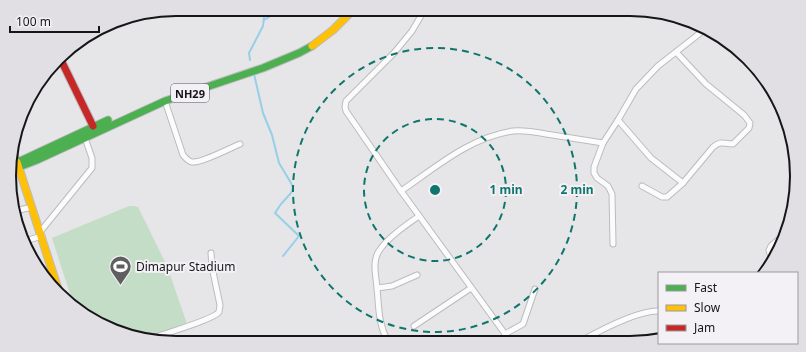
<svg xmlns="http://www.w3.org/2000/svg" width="806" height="352" font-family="'Noto Sans',sans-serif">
	<rect width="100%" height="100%" fill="#e6e5e8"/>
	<path fill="#c4ddc6" d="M129,206h5l4,1 29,59 20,58 -40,14 -25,-4 -48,-28 -22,-68z"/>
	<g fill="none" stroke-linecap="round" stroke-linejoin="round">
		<g stroke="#98cfe8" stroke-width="2">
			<path d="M264,20l18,-11"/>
			<path d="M250,60l-1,-7 14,-27 2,-17"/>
			<path d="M254,74l9,39 9,22 7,28 12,20 2,5 -2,5 -10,11 -6,9 24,23 -16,20"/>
		</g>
		<defs>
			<g id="street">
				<path d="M425,9l-13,22 -18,22 -48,48 -1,6 1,4 55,80 110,151"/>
				<path d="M165,101l18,54c3,3 5,7 10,7 9,1 37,-14 47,-18"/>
				<path d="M618,120l33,38 32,25"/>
				<path d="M642,186l20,11h5l16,-14 30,-36c9,-7 10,-3 20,-3l16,-16 1,-5 -6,-8 -38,-31 -30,-32"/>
				<path d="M401,191c34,-23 69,-54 112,-60 10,-1 22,1 33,3 19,3 38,6 57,9"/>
				<path d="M15,211l17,-4"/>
				<path d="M40,232l52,-64v-10l-7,-20"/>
				<path d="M25,241l17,-5"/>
				<path d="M613,244l-1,-50 -4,-8 -11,-8 -3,-5v-6l9,-24 15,-23 18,-31 22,-23 46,-36"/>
				<path d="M772,261l-3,-11 2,-4 7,-6"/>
				<path d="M762,273l7,-4"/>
				<path d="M377,288l15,-2 25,-11"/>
				<path d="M414,326l57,-38"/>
				<path d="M505,334l18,-10 12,-35"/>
				<path d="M150,339c12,-5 63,-19 69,-27 0,-1 1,-6 1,-7l-8,-38 -1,-14"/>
				<path d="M388,342c-10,-19 -9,-34 -11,-54 -1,-12 -5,-27 2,-37 8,-13 27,-26 40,-35"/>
				<path d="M579,342c18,-10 60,-32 80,-31"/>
			</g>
			<g id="fast">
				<path d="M12,150l5,12"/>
				<path d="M18,162l90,-42"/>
				<path d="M12,166l7,1 18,-7 128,-59 98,-33 36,-15 13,-7"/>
			</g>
			<g id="slow">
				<path d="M312,46l21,-16 21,-21"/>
				<path d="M17,162l43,133"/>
			</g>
			<path id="jam" d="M60,58l33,68"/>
		</defs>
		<use href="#street" stroke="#bcbcbe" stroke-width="7"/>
		<use href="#fast" stroke="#bcbcbe" stroke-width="9"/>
		<use href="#slow" stroke="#bcbcbe" stroke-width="9"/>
		<use href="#jam" stroke="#bcbcbe" stroke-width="9"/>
		<use href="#street" stroke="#fbfbfc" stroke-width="5"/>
		<use href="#fast" stroke="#4caf50" stroke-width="7"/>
		<use href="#slow" stroke="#ffc107" stroke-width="7"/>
		<use href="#jam" stroke="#c62828" stroke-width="7"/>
	</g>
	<g fill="none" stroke="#0f766e" stroke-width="2" stroke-dasharray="7 5">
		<circle cx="435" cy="190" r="71"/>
		<circle cx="435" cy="190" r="142"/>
	</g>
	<defs>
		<symbol id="stadium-pin" viewBox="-11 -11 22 30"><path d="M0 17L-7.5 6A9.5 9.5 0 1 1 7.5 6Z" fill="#5f5e60" stroke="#f3f1f6"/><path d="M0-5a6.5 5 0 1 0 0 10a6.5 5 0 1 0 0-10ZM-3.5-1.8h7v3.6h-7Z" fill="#fff"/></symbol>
	</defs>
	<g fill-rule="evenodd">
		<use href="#stadium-pin" x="108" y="254" width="25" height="34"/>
	</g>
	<g text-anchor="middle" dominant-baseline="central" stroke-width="4" stroke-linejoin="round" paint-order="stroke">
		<rect fill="#f3f1f6" stroke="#58575a" stroke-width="1" x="171" y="84" width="38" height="18" rx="3"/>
		<g font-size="11" font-weight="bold" fill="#161517">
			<text x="190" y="93">NH29</text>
		</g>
		<g font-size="12" fill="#161517" stroke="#f3f1f6" text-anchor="start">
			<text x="136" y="266">Dimapur Stadium</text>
		</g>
	</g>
	<path d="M0 0H806V352H0ZM176 16H630A160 160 0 0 1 790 176V176A160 160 0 0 1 630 336H176A160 160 0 0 1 16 176V176A160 160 0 0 1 176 16Z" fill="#e1dfe4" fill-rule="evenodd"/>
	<path fill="none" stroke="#161517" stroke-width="2" d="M176 16H630A160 160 0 0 1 790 176V176A160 160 0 0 1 630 336H176A160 160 0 0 1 16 176V176A160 160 0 0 1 176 16Z"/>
	<circle cx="435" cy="190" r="6" fill="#0f766e" stroke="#f3f1f6" stroke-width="2"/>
	<g font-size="12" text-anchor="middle" font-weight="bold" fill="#0f766e" stroke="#f3f1f6" stroke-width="4" stroke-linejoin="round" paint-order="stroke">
		<text x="506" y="194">1 min</text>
		<text x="577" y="194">2 min</text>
	</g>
	<rect x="658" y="272" width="140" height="72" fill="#f3f1f6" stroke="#9b999d"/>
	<rect x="666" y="285" width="20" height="6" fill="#4caf50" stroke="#9b999d"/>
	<text x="694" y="292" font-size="12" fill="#161517">Fast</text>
	<rect x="666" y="305" width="20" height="6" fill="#ffc107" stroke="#9b999d"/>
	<text x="694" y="312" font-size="12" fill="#161517">Slow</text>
	<rect x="666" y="325" width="20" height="6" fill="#c62828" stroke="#9b999d"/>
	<text x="694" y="332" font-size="12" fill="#161517">Jam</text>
	<path d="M10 26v6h89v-6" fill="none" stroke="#161517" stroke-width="2"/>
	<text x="16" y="26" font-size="12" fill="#161517" stroke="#f3f1f6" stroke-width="3" paint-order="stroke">100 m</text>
</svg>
